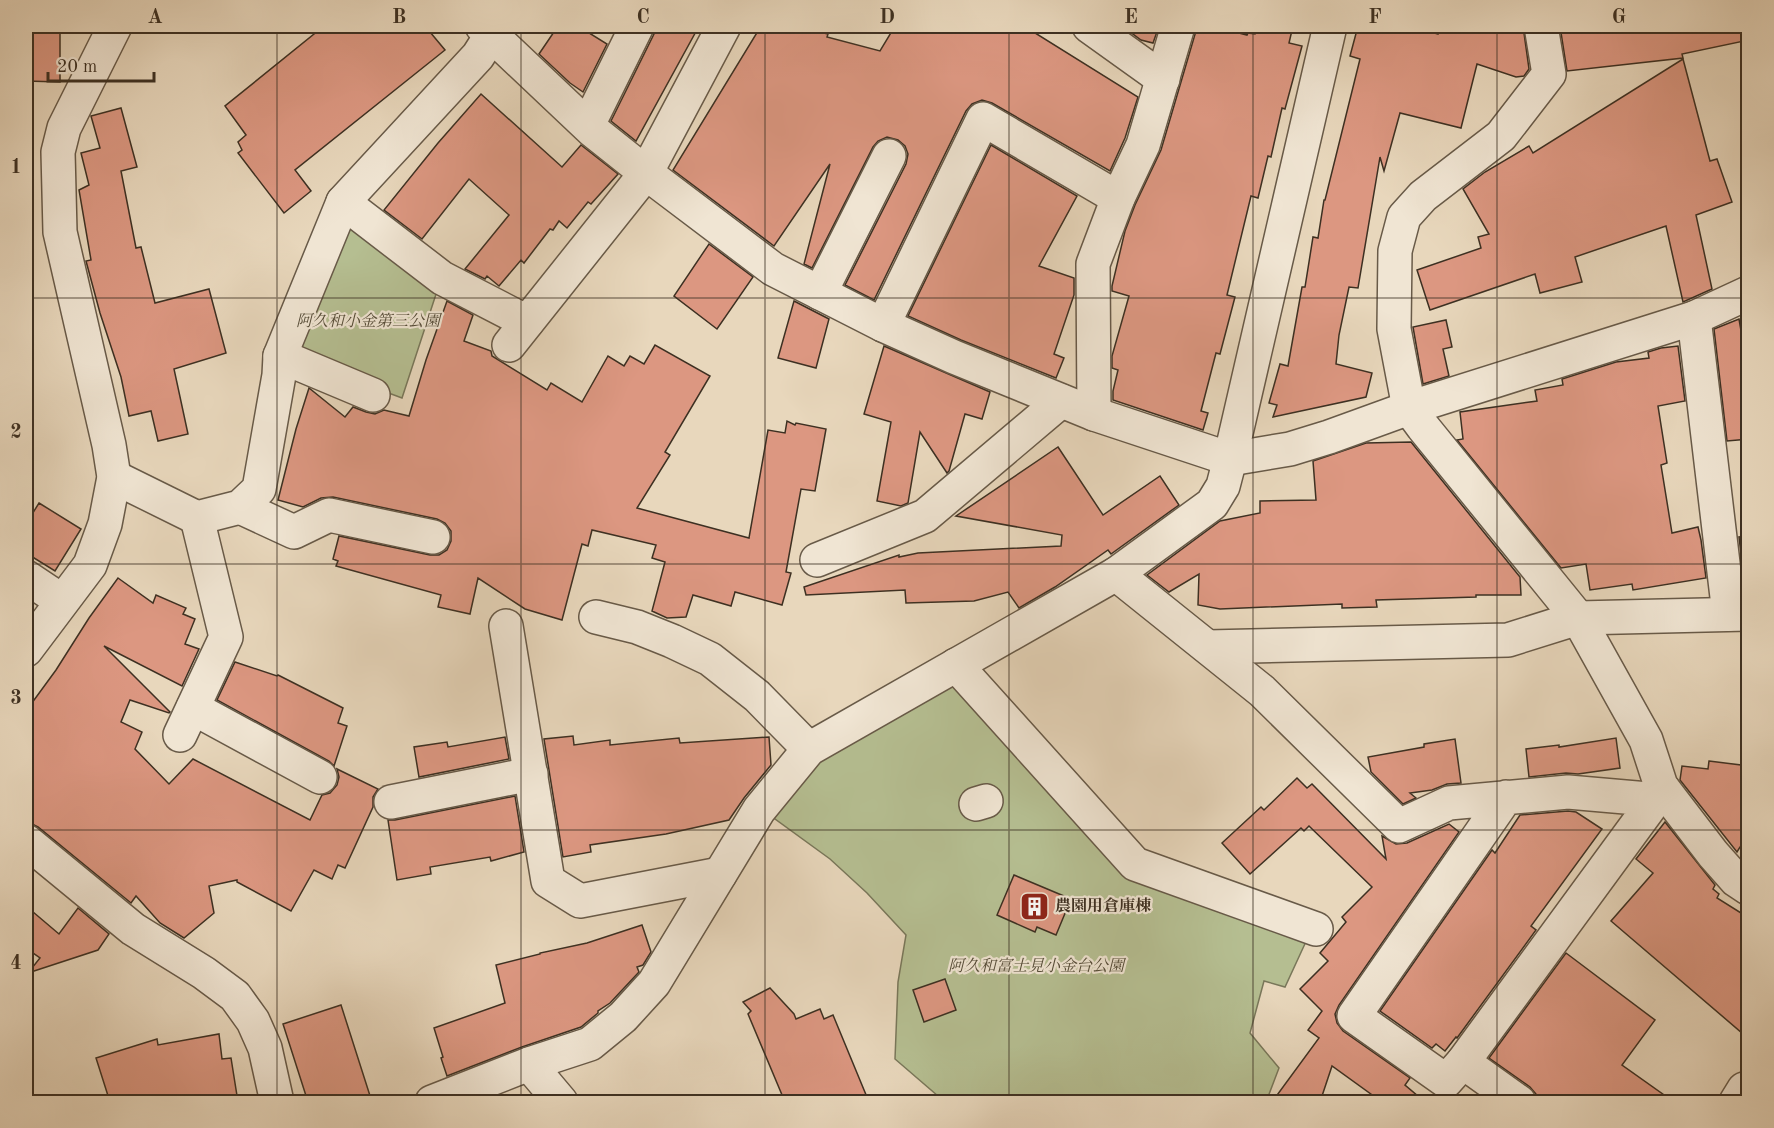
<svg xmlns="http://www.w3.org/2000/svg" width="1774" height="1128" font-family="'Old Standard TT','Noto Serif JP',serif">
	<rect width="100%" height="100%" fill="#e8d7bc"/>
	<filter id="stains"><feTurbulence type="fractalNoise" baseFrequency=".00333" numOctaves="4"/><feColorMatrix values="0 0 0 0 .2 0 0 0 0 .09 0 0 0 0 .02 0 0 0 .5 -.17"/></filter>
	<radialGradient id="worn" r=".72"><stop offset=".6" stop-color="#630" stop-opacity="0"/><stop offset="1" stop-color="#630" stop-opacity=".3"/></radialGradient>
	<g fill="#b5be91" stroke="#79775a" stroke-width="1.5">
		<path d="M351,214l89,68 -38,116 -110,-41z"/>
		<path d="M948,674l179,193 182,68 -24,52 -21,-6 -14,52 29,35 -13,34h-321l-50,-43 3,-77 8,-47 -39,-42 -37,-34 -59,-43 32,-45z"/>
	</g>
	<g fill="#dc9781" stroke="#3d3022" stroke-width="1.5">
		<path d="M26,26h34v56l-34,-1z"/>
		<path d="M324,26h101l20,24 -150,120 16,21 -27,22 -46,-60 4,-3 -4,-8 8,-7 -21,-29z"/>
		<path d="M558,26h20l29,18 -24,48 -13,-9 -31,-29z"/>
		<path d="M656,26h43l-63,115 -25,-20 43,-87z"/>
		<path d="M761,26h34l33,8 -1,3 53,14 15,-25h129l114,71 -13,41 -15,33 -118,-68 -10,-3 -10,4 -6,7 -92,189 -29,-15 61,-121 2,-10 -3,-8 -7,-6 -11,-3 -9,4 -5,6 -61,121 -8,-4 26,-100 -56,82 -101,-76z"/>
		<path d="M1129,26h30l-6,17 -12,-3 -12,-9z"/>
		<path d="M1196,26h16l35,9 1,-2 7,1 2,-8h36l-4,17 13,3 -17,63 -3,-1 -11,49 -3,-1 -10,42 -7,-2 -24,99 8,2 -15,57 -4,-1 -15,58 7,2 -5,17 -90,-30v-9l5,-21 -6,-2v-12l17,-60 -17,-5v-5l13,-55 10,-26 26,-55 35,-119z"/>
		<path d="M1358,26h52l28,8 2,-8h83l6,43 -5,7 -8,1 -39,-13 -16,64 -61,-15 -16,58 -4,-14 -22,131 -9,-1 -10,48 -3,29 36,9 -6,24 -93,20 4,-12 -8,-2 11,-39 8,2 14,-79h3l8,-50 5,1 6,-38h1l35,-141 -10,-3z"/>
		<path d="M1560,26h189v14l-67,14 1,4 -116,13z"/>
		<path d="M1683,59l27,102 7,-2 15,43 -36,13 16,74 -29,13 -17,-76 -91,31 7,25 -42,11 -5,-19 -105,36 -13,-40 64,-22 -3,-11 11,-3 -26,-45 22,-17 44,-26 4,7z"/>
		<path d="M481,94l81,73 19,-22 37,29 -27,30 -3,-2 -21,26 -8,-7 -6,9 -3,-1 -26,34 -3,-3 -22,26 -12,-10 -2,3 -20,-10 44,-54 -40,-36 -47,60 -38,-29 54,-67z"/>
		<path d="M121,108l16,59 -16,4 15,77 5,-1 14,56 54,-14 17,64 -52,16 14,65 -30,7 -7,-30 -22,5 -8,-39 -21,-64 -14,-52 5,-1 -12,-70 10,-5 -8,-32 19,-5 -9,-32z"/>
		<path d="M991,145l86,51 -38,70 35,12v17l-20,59 10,4 -8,20 -95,-38 -53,-24z"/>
		<path d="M709,244l44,33 -36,52 -43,-33z"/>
		<path d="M447,301l26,14 -9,26 27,10 1,5 55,34 4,-7 31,19 26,-46 16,10 6,-10 14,8 11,-19 55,31 -45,76 5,3 -33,53 112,30 19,-108 17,3 2,-12 8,4 1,-2 30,6 -11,62 -14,-2 -15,83 5,1 -9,32 -47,-13 -4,14 -38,-11 -7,22 -19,1 -15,-7 13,-49 -13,-4 4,-13 -64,-15 -4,16 -6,-2 -20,76 -37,-11 -47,-31 -8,36 -32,-7 3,-12 -105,-29 2,-5 -5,-2 6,-23 91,19h9l8,-5 4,-9v-10l-6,-8 -8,-4 -104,-22 -12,1 -18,9 -25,-7 18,-71 13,-41 36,29 8,-10 13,5 9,2 9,-4 25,6 17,-56z"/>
		<path d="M794,301l35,18 -13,49 -38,-10z"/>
		<path d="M1739,319l10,58v62l-22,2 -13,-112z"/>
		<path d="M1446,320l6,27 -9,2 6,27 -26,8 -10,-57z"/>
		<path d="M884,346l106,46 -8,27 -17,-5 -16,57 -2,2 -27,-41 -12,71 -7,3 -24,-5 14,-79 -27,-8z"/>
		<path d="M1678,346l7,55 -27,5 9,57 -6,2 11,68 26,-6 3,13 5,38 -73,12 -1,-6 -42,6 -4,-26 -25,4 -104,-128 6,-1 -3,-27 77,-11 -2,-11 28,-5 -1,-6 54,-17 33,-4 -1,-6 13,-4z"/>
		<path d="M1411,442l109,135 1,18h-45v2l-100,3 1,7 -35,1v-4l-122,5 -22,-4 1,-31 -30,18 -22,-17 73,-54 40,-8v-12l56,-1 -3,-39 53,-18z"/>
		<path d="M1058,447l45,68 57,-39 19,29 -68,49 -3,-4 -53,37 -36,21 -11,-16 -34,9 -68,2 -1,-13 -99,5 -2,-8 95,-32v2l19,-4 143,-7 1,-11 -106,-19z"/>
		<path d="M39,503l42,26 -26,42 -29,-18v-29z"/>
		<path d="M1749,536v34l-6,1 -4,-34z"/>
		<path d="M118,578l35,25 3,-8 30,13 -3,6 12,5 -10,25 14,5 -17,37 -78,-40 66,66 -1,1 -39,-13 -9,22 21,10 -7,17 34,35 24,-25 117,61 12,-25 8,-2 7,-8 2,-8 -2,-8 41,20 -5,8v10l-28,61 -7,-3 -6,14 -18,-9 -23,41 -54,-29v-2l-28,6 5,27 -30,25 -24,-15 -24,-27 -5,7 -93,-76 -8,-4h-4v-112l30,-41 33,-52z"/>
		<path d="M235,662l42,14 1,-1 65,33 -5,15 9,3 -13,40 -5,-5 -112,-61z"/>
		<path d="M573,736l1,9 36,-5v5l69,-7 1,5 89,-6 2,28 -27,33 -15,22 -63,14 -76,11 1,7 -28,5 -19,-118z"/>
		<path d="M505,737l4,22 -90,18 -5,-30 33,-5 1,5z"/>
		<path d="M1616,738l4,30 -42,6 -12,-1 -37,4 -3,-28 33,-4v2z"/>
		<path d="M1455,739l6,44 -14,1 -15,6 -22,3 6,5 -13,6 -32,-32 -3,-15 56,-10v-3z"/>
		<path d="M1709,761l40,5v82l-9,-1 -3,5 -57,-72 2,-14 26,3z"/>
		<path d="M1297,778l10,10 5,-4 74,75 -4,-23 14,8 11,-1 42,-19 10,8 -120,173 -4,9 2,9 6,8 67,47 -5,7 20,17h-43l-50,-36 -12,36h-48l47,-64 -11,-8 14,-19 -22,-22 28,-28 -8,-8 26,-31 -4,-5 30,-30 -63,-61 -5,5 -3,-3 -51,46 -28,-31 39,-36 3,3z"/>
		<path d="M515,796l9,56 -33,9 -1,-4 -60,10 1,7 -34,6 -9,-60h7z"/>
		<path d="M1568,811l8,1 26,17 -71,97 5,4 -79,108 -1,-1 -11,14 -9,-7 -4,4 -52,-37 112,-161 3,3 25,-38z"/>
		<path d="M1665,822l50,63 -2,4 6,5 -2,4 32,20v121l-138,-118 42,-48 -17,-14z"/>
		<path d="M1014,875l57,24 -15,36 -19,-8 -2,5 -38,-17z"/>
		<path d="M26,906l33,28 19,-26 31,26 -11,16 -70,23 12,-15 -14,-10z"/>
		<path d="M642,925l9,27 -8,13 -6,2 2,5 -29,31 -12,8v2l-17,14 -59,20 -75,29 -6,-18 2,-1 -9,-29 71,-25 -9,-38 44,-11v-1l47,-10z"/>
		<path d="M1566,953l89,67 -33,45 52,37h-136l-2,-8 -6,-7 -41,-29z"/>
		<path d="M945,979l11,31 -32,12 -11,-32z"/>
		<path d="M770,988l24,26 2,5 24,-10 4,10 9,-4 36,87h-84l-37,-88 3,-3 -8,-9z"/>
		<path d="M341,1005l31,97h-64l-25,-78z"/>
		<path d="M219,1034l3,25 9,-1 7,44h-128l-14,-44 61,-19 1,6z"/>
	</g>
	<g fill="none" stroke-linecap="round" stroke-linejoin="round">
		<defs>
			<g id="minor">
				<path d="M482,26l110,104 54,43 127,96 110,56 71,32 140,57 136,45 60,-10 39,-12 80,-29 285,-90 54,-25"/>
				<path d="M1089,26l74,53"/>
				<path d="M1541,26l8,48 -48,62 -78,60 -19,21 -9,34 -1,78 15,79 14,19 155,191 68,122 15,46 52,68 23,26 12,8"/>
				<path d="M588,125l49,-99"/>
				<path d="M343,202l99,76 85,44"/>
				<path d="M820,293l69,-137"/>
				<path d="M1694,318l35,296"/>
				<path d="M883,325l100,-206 135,79"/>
				<path d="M509,345l137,-172 78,-147"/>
				<path d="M280,356l93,39"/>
				<path d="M1094,414l-1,-150 25,-66 25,-53 35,-119"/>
				<path d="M114,477l83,41 43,-11 19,-18 20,-114 1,-19 63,-154 135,-146 14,-22 -2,-8"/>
				<path d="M240,507l54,25 35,-17 104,22"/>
				<path d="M817,560l108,-44 136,-115"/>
				<path d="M1116,574l146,117 137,135 50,-23 119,-11 80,7 15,-10 -200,273 -17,19 -92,-65 152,-219"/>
				<path d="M26,577l36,24"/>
				<path d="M596,617l41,10 35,14 38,18 47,37 52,53"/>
				<path d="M506,626l42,255 32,20 140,-27"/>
				<path d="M1208,647l300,-7 70,-22 170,-4"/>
				<path d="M26,650l64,-85 15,-41 9,-47 -5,-32 -49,-213 -2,-80 6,-24 51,-102"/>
				<path d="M956,665l179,199 181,65"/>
				<path d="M193,708l127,69"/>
				<path d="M180,735l46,-98 -29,-119"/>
				<path d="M391,802l140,-28"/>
				<path d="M976,804l10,-3"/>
				<path d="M26,841l107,88 71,44 31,23 18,25 12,27 12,54"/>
				<path d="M1463,1062l56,40"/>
				<path d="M529,1064l32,38"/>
				<path d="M432,1102l97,-38 61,-20 33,-27 31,-34 105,-173 50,-61 307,-175 96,-70 11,-18 7,-27 100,-433"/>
				<path d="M1736,1102l8,-13"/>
			</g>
		</defs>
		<use href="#minor" stroke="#685a48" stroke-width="36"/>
		<use href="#minor" stroke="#f0e5d3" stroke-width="33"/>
	</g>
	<path fill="none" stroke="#3d3022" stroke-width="1.5" stroke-opacity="0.55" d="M277,26v1076M521,26v1076M765,26v1076M1009,26v1076M1253,26v1076M1497,26v1076M26,298h1722M26,564h1722M26,830h1722"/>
	<defs>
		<symbol id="building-square" viewBox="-11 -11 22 22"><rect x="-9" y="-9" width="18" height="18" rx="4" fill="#8f2418" stroke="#f0e5d3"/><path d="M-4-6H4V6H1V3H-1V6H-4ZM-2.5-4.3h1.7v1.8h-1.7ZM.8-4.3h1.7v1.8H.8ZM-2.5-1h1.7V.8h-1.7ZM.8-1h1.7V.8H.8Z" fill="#fff"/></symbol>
	</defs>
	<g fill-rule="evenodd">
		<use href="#building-square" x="1018" y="890" width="33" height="33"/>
	</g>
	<g text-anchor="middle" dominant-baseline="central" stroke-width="4.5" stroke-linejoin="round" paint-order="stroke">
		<g font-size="16" font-style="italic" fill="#554c38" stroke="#f0e5d3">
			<text x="368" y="322">阿久和小金第三公園</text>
			<text x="1036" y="967">阿久和富士見小金台公園</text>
		</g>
		<g font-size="16" font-weight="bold" fill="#3d3022" stroke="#f0e5d3" text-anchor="start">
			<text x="1055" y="907">農園用倉庫棟</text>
		</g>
	</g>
	<rect width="1774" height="1128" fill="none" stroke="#e8d7bc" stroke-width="66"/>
	<path d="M48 72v9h106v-9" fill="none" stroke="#3d3022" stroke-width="3"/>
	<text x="57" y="72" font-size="18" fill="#3d3022" stroke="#f0e5d3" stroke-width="4.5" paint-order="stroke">20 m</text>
	<rect x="33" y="33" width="1708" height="1062" fill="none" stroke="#3d3022" stroke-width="2"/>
	<g font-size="20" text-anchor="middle" font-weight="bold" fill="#3d3022">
		<text x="155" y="23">A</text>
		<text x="399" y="23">B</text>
		<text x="643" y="23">C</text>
		<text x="887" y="23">D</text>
		<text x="1131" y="23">E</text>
		<text x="1375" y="23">F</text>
		<text x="1619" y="23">G</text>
		<text x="16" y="173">1</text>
		<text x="16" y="438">2</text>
		<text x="16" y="704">3</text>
		<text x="16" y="969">4</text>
	</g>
	<rect width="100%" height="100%" filter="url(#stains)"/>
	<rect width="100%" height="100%" fill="url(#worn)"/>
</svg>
